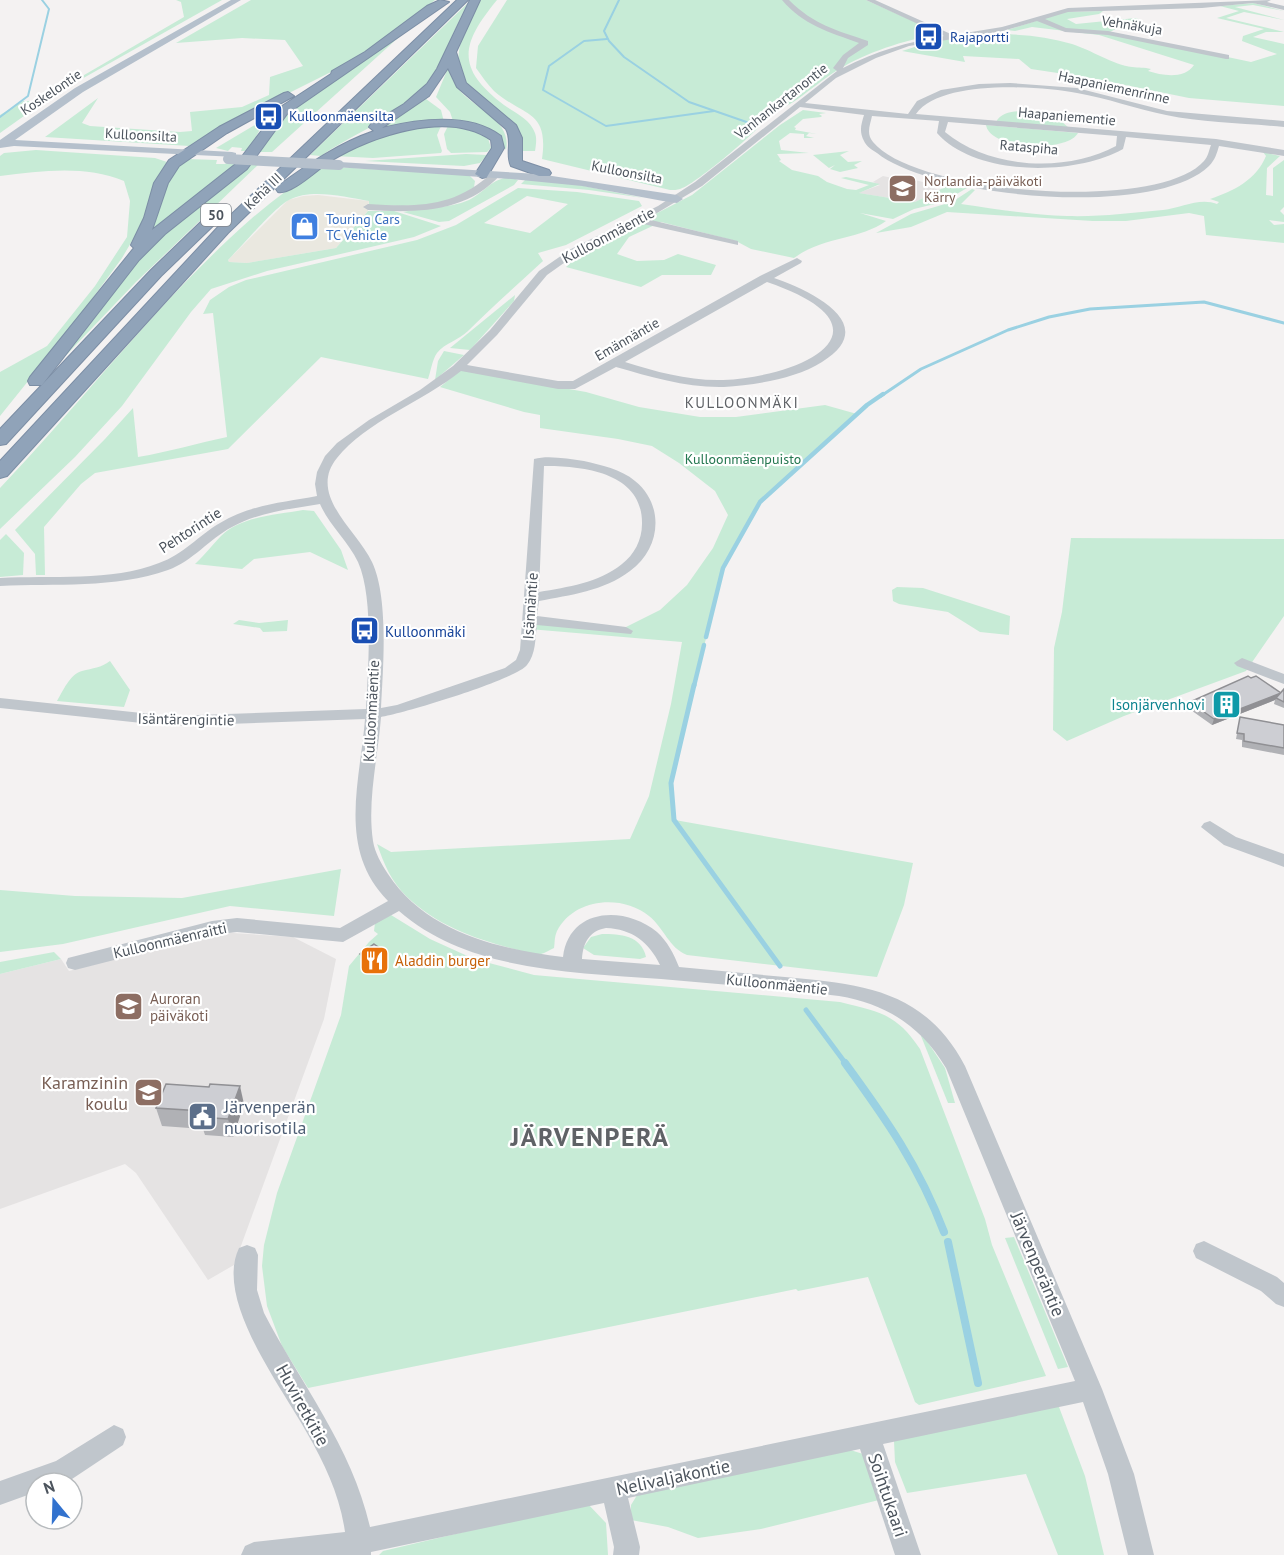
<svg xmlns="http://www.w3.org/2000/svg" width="1284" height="1555" font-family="'PT Sans',sans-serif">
	<rect width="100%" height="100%" fill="#f4f2f2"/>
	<path fill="#eae8e0" d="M318,195l51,6 -1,10 -32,37 -89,15 -18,-1 -1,-2 60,-60 15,-4z"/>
	<g fill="#e5e3e3">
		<path d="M883,176l28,6 4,-2 12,3 -3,3 16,4 -25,12 -57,-9 22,-8 -7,-3z"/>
		<path d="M218,932l75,5 43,22 -12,60 -90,246 -26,15 -72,-107 -11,-9 -125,45v-235l61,-15 8,12z"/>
	</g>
	<g fill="#c7ebd6" fill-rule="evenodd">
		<path d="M176,0h46l-167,94 -55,39v-18l23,-14h10l46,-23 105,-61 -3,-15z"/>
		<path d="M251,0h184l-31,26 -53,36 -136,68 -26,16 -144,-9 53,-39 -16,25 8,3 90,6 12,-1 -2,-19 52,-5 27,-12 1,-18 33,-11 -18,-26 -43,-2 -66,5z"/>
		<path d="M471,0c-18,26 -24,57 -43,82 -25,34 -73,50 -107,74l-11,-1z"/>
		<path d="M479,0h18c-37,45 -41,68 7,105 11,8 26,14 31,28 2,5 1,12 0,18h-15c8,-51 -80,-44 -58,-113 5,-14 8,-26 17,-38z"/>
		<path d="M507,0h359l76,34c-30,4 -70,16 -99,33 -19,10 -35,26 -53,37 -9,5 -19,9 -28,16l2,1c-8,12 -71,65 -84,68 -3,1 -6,1 -10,1l-128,-31c7,-49 -18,-42 -48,-68 -7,-7 -12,-15 -18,-23l2,-22z"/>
		<path d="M1254,3l30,8 -31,-6 -18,2 49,13 -40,-8 -18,6 58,14h-18l-13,5 31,7v62l-95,-8 -98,-20 -60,-9 -12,-10 -56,-3 2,6 -63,-11c54,-18 115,-23 170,-7 19,6 42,21 60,23 7,1 12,0 19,2l-3,2c15,5 37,8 46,-6l-95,-30 -67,-8 -17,4 -8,-1 57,-18 39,-1 -4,3 -32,5 9,5 60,-6 6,3 -15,2 -17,9 141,30 26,-8 -35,-13 1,-5 21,-7 -47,-11 22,-7 -19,-5z"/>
		<path d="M399,37l-127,115h-13l25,-38z"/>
		<path d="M448,68c3,9 7,17 14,25 17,17 50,29 44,57l-7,-13 -46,-16 -3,-9 -14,-15z"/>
		<path d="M426,99l15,11 3,12 -69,8z"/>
		<path d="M803,110l23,3 -7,1 3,2 -1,1 -18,2 -9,8 2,1 -1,2 22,4 -8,-1 -3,3 8,2h-10v-4l-14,-1 -11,8 2,9 28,3 -32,1 4,6 -2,1 13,9 26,6 9,6 20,7 9,1 13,-5 -28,-7 5,-1 34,7 -21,9 56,9 36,-18 16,4 -24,14 -29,7 -21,10 -33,-6 26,8c-26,19 -62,15 -92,37l-43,-9 -15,-8 -75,-19 -32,15 -12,17 20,7 27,-1 14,-6 38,11 -5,10h-49l-21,12 -75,-20 18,-16 108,-56 88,-70z"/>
		<path d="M1030,111l24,4 15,13 -73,-6c6,-12 22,-11 34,-11z"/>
		<path d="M260,122h4l-16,29h-7l1,-3 -10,-1 -4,4 -12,-3z"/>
		<path d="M986,125l92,8c-11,20 -88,17 -92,-8z"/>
		<path d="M441,126l-4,9 5,16 -1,2 -68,5 -39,-2 64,-26z"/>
		<path d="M448,126l25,5 15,7 3,10 -4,4 -36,1 -4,-4 -3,-15z"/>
		<path d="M36,150l119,8 12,4 -13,21 -8,34 -24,41 -52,71 -70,87v-44l47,-26 48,-60 32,-49 3,-36 -6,-20c-39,-16 -82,-10 -124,-5v-20l4,-3z"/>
		<path d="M849,151l-9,4 8,7 14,-1 -8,4 4,3 -18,4 -10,-3 5,-4 -6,3 -16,-13z"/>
		<path d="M1263,152l17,4 -13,12 -1,27 7,1v-28l11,-8v47l-4,4 4,4v7l-15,-2 5,5 10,-1v19l-78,-8 -2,-19 -15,-3 -63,8h-33l-146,-9 -36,15 -35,6 35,-19 41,-12 20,-13 3,1 -14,14c35,5 70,11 106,12 32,1 64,-3 96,-6 18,-2 37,-13 54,-6l2,-2 -9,-3c24,-8 46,-19 56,-43z"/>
		<path d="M466,154l21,1 -7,8 -16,3 -99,-5z"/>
		<path d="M187,159l30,1 -1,4h9l4,-3 10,1 -88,69 22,-61z"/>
		<path d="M250,162l10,1 -124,119 -85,89 100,-126z"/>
		<path d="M320,166l149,9 6,6 -1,6c-29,23 -70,19 -105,18v-4c-24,-4 -58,-13 -80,-1 -13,6 -48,47 -61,60l1,2 18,1 89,-15 32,-37h26l47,15 -27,11 -147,34 -56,18 -20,23 -69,94 -47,51 -75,72v-41c85,-89 159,-188 251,-269 22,-19 46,-36 69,-53z"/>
		<path d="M510,177l8,3 -4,5 -65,36 -10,1 -36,-10c21,-5 45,-3 66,-12 16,-8 22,-21 41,-23z"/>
		<path d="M527,178l47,6 70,14 -55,-8 -68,-6z"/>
		<path d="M518,188l59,4 62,9 3,5 -76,39 -28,8 5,8c-25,23 -51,46 -75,70 -9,9 -23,12 -31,22 -5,7 -6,18 -9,26l-107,-22 -93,92 -133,24 -14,11 -37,43 1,48h-9l-1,-21 -20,-24 90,-91 28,-31 5,49c31,-5 59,-14 89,-20l-14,-124 -10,1 7,-14 19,-13 17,-7 171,-40 39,-15zM527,196l41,8 -38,29 -46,-10z"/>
		<path d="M515,295l-1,6 -44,49 -20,-2z"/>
		<path d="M444,351l20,4 -29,25 3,-19z"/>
		<path d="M461,370l125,22 53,15 61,10h36l89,-12 32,9 -97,88 -37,66 -52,215 4,37 238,43 -9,42 -27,72 -190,-22c-18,-7 -23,-27 -38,-39 -27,-22 -75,-18 -92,15 -3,7 -2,12 -3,17 -5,2 -9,5 -13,6 -9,1 -19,-3 -27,-5 -39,-10 -78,-24 -108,-53 -15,-15 -22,-32 -29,-52l14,8 239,-13 19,-43 22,-92 11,-62 -153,-13 1,-9 94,8 36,-18 27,-25 26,-37 15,-33 -13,-24 -36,-28 -27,-17 -34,-7 -78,-11v-13l-16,-3 -84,-25z"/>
		<path d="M303,510l11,1 27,39 7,20 -38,-18 -56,7 -12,10 -47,-5c10,-9 17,-19 26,-28 20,-20 55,-21 82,-26z"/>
		<path d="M6,534l18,19 -1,22 -23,2v-37z"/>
		<path d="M1071,538l213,1v77l-38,55 -122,45 -57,25 -14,-11 1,-82 8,-36z"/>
		<path d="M897,587l26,1 87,28 -1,19 -29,-3 -32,-20 -49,-8 -6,-3 -1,-11z"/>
		<path d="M239,620l20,3 29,-3 -1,11 -24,1 -3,-4 -27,-4z"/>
		<path d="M110,661l20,29 -6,17 -67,-6c6,-10 13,-27 25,-30 11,-3 19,-3 28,-10z"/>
		<path d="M341,869l-7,47 -104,-10 -167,38 -63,8v-62l75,6 107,2z"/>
		<path d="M391,915l39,24 44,20 60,16 306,27c39,10 56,11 80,47l65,170 7,26 54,131 -127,29 -4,-3 -47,-125 -70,14 -2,-2 -488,99 -26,-42 -15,-40 -5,-40 2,-21 13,-52 64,-178 8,-49 20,-24 9,-8 -4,-3 1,-8z"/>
		<path d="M602,934c18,0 39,1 44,23l-6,2 -46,-4 -11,-7 8,-11z"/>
		<path d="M54,952l7,7 -61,15v-12z"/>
		<path d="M923,1035l22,33 10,35h-7l-27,-67z"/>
		<path d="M1014,1237l54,130 -10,2 -53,-131z"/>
		<path d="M1046,1407h13l26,69 19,79h-46l-32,-81 -119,19 -12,-31 -1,-21z"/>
		<path d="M844,1448l19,6 16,46 -118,29 -63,9 -30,-11 -37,-7v-15l8,-13z"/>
		<path d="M587,1503l19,20 2,32h-229l4,-4z"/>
	</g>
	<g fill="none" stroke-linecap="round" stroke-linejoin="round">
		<g stroke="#9ad1e2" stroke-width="2">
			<path d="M619,0l-15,31 5,10 15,16 65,45 69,24"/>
			<path d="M607,39l-23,2 -35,25 -6,24 63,36 108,-15"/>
			<path d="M0,117l28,-21 21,-87 -7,-9"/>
		</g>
		<path stroke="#9ad1e2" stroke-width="3" d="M881,396l40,-27 87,-39 41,-13 41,-8 114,-7 80,21"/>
		<g stroke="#9ad1e2" stroke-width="4.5">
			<path d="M706,637l17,-69 37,-66 107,-97 16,-11"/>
			<path d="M694,686l10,-41"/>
		</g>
		<g stroke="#9ad1e2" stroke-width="5">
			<path d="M694,685l-23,98 3,37 106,146"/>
			<path d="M806,1010l40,54"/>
		</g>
		<g stroke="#9ad1e2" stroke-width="8">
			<path d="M845,1063c41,56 74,103 99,169"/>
			<path d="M948,1242l30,141"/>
		</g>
		<defs>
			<g id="highway">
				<path d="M440,0l9,2 -162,112 -40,55 -82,65 -26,26 -97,125h-12l-2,-4 2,-4 104,-129 -3,-3 13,-27 10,-35 15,-23 50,-33 65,-34 4,-1 6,4 -67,37 -48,33 -11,17 -16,47 85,-67 42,-55 52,-34 1,-3 33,-19 62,-46z"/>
				<path d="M457,0h11l-240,233 -221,243 -7,2v-17l218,-234z"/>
				<path d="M470,0h10l-24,52 10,31 50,42 6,13v23l27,9 2,3 -2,3h-10l-28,-10c-6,-12 2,-25 -5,-37l-49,-42 -9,-19 -19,28 -47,32c37,-9 87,-16 119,8l3,12 -17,29 -5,1 -7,-4 17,-26 -1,-8c-44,-31 -121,-3 -162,22 -12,8 -38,33 -51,30l-2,-3 2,-3c30,-22 61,-43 96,-55l-5,-4 2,-3 33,-20 23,-20 10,-15z"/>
				<path d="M212,215l7,4 -2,3 -56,54 -155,168 -6,1v-16l151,-159 56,-54z"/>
			</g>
		</defs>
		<use href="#highway" stroke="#7c8ea5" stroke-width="2"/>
		<g fill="#c0c6cc" fill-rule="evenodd">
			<path d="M782,0h7c25,25 47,30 79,41v4l-20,13 -5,10c33,-17 64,-26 101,-32l-78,-36h9l78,35 49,-8 66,-19 203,-8 -4,2 17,4v4l-31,-7 -51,5 -134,4 -23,7 21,9 42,3 121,24v4h-3l-118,-24 -43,-3 -28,-11 -34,10 -94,15 -33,12 -40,20 -31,25 103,11 9,-13 24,-11 38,-6 31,-1 67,5 90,23 117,10v6c-39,-4 -80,-4 -118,-12 -30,-6 -59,-17 -89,-22 -38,-7 -136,-14 -161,21l300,25 68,11v6l-65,-10c-2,7 -4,14 -10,20 -54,53 -276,32 -332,-13 -5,-3 -11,-7 -13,-12 -5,-10 -3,-16 0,-26l-64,-8 -98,79 -55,33 91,22v4l-99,-22 -61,30 -31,22 -50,60 -30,30 91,16h15l187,-105 37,-18 5,3 -1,2 -27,15c35,12 109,46 48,84 -27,17 -67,23 -98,25 -37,1 -73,-10 -108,-20l-41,22h-17l-97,-18c-37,30 -96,51 -124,87 -30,37 20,72 35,104 17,36 11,106 9,146l16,-3 108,-37 11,-8 4,-10 14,-191c15,-4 34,0 50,2 17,4 37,8 51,20 30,24 26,68 -5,90 -26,20 -60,24 -91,30l-2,15 89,11 7,4 -2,3 -94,-9c-2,14 -1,29 -10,40 -12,15 -122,48 -146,52 -3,40 -14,84 -8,124 2,12 8,22 15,33 38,58 110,75 175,83 6,-49 61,-52 94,-25 10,9 17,22 22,35 36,3 71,7 106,10 78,7 140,13 180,89l137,323 32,85 20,81h-26l-20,-81 -25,-72 -200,42 38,111h-26l-35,-106 -232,49 12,49 -1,8h-26l1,-8 -10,-44 -233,49v3h-130l4,-9 9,-4 91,-10c-5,-36 -20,-68 -38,-99 -25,-46 -93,-133 -68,-185l8,-3 8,3 3,7 -1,35 7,23c37,71 88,134 106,214l705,-146 -129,-313c-25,-42 -60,-64 -107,-72 -59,-7 -119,-12 -178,-17 -88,-7 -192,-7 -262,-68l-56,31 -106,-10 -25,3 -137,35 -7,-2 -2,-5 2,-5 144,-37 25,-3 103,10 48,-27c-51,-52 -28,-118 -23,-182l-195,7 -170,-18v-10l170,18 196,-7c2,-40 8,-111 -8,-147 -10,-21 -29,-37 -38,-58 -30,5 -61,8 -88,23 -23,12 -39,34 -64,43 -53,19 -113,13 -168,16v-8c51,-3 111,4 159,-15 24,-8 40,-28 61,-40 29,-18 65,-21 97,-27l-2,-12 2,-12 8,-16 12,-13 32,-23 51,-30 33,-24 37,-36 49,-59 32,-22 87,-43 37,-24 142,-111 -4,-3 10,-13 16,-12c-30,-11 -56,-18 -77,-43zM872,116l67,5 -2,12c39,44 138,43 186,16l3,-12 85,8c-2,5 -3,12 -7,16 -45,52 -289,33 -331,-19 -7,-8 -3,-17 -1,-26zM948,122l169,14 -1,10c-49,27 -127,23 -171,-14zM767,282c131,45 41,94 -44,98 -34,1 -66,-8 -98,-18zM544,466c41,0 99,7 98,58 0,16 -8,31 -20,40 -24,19 -54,23 -83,28zM606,928c26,1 43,14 54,37l-78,-6c1,-16 7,-28 24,-31z"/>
			<path d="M493,172l8,2c-34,39 -85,39 -133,36l-5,-3 5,-3c50,3 86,4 125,-32z"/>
			<path d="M1242,658l42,16v10l-47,-18 -3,-3z"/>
			<path d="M1210,821l26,16 48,17v13l-60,-22 -23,-18 3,-4z"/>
			<path d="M1204,1241l73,36 7,6v24l-8,-3 -15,-13 -65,-33 -3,-7 3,-7z"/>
			<path d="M114,1425l9,4 3,8 -3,8 -51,34 -11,4h-25v9l-36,13v-24l56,-20z"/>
		</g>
		<g fill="#b5c0cc" fill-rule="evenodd">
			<path d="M231,0h10l-158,92 -68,48 217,12 4,1v4l-222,-11 -14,2v-8l75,-52z"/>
			<path d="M339,162l200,12 138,21 6,4 -6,4 -14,-2 -81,-15 -71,-7 -176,-12v-4z"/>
		</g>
		<use href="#highway" fill="#90a3b9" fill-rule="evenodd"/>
		<path stroke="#b5c0cc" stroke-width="10" d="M228,159l111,6"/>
	</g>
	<g fill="#b0b1b5">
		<path d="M1284,689v19l-10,-4 1,-4 -63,25 -24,-17 2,-6 90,-9z"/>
		<path d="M1240,717l44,8v30l-42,-8v-7l-6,-1z"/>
		<path d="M360,954l28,5 -14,11 -13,-9z"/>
		<path d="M244,1104l-11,33 -28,-2 -2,-6 -41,-3 -6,-18z"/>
	</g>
	<g fill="#909094">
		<path d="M1281,693l-6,7 -63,25 2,-6z"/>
		<path d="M387,953l1,6 -14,11 -1,-7z"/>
		<path d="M240,1086l4,18 -11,33 -5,-18z"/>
	</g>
	<g fill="#cdced3" stroke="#909094" stroke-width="1.5">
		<path d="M1248,676l3,2 5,-2 25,17 -67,26 -24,-17z"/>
		<path d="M1284,689v13l-8,-4z"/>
		<path d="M1240,717l44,8v23l-40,-7v-7l-7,-1z"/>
		<path d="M374,944l13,9 -14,10 -13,-9z"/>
		<path d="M166,1084l43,3 1,-3 30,2 -12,33 -29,-2 3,-6 -46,-3z"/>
	</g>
	<defs>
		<symbol id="bus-square" viewBox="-11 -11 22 22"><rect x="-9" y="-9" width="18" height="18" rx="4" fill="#1a4fb4" stroke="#fff"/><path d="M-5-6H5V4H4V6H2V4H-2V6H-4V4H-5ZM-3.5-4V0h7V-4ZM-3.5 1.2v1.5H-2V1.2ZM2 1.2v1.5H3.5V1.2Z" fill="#fff"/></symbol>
		<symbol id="school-square" viewBox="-11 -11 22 22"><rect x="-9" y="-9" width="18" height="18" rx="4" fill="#8d6e63" stroke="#fff"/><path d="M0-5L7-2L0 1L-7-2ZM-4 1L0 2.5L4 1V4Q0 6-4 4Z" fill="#fff"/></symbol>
		<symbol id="shop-square" viewBox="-11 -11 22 22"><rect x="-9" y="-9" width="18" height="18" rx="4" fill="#3f7fe0" stroke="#fff"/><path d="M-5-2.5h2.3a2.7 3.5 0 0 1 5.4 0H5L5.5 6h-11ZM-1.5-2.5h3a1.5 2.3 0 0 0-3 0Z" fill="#fff"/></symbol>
		<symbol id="building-square" viewBox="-11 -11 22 22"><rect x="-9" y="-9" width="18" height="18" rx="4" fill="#0f9aa8" stroke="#fff"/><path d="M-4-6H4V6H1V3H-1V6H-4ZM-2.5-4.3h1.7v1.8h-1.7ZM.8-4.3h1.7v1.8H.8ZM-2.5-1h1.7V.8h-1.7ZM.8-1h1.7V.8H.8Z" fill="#fff"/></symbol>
		<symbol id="restaurant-square" viewBox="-11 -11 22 22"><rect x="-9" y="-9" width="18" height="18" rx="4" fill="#e8710a" stroke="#fff"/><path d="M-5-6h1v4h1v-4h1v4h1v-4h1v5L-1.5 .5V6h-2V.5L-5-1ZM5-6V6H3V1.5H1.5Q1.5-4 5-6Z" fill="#fff"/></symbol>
		<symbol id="civic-square" viewBox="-11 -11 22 22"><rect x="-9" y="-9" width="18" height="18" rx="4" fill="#5c6f8a" stroke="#fff"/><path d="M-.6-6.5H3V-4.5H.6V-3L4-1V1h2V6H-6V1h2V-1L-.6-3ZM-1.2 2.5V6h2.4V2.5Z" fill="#fff"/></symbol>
	</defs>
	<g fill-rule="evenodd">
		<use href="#bus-square" x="912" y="20" width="33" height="33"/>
		<use href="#bus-square" x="252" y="100" width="33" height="33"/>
		<use href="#school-square" x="886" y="172" width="33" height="33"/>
		<use href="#shop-square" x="288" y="210" width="33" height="33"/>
		<use href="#bus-square" x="348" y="614" width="33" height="33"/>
		<use href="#building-square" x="1210" y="688" width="33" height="33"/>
		<use href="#restaurant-square" x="358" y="944" width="33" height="33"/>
		<use href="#school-square" x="112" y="990" width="33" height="33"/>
		<use href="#school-square" x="132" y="1076" width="33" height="33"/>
		<use href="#civic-square" x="186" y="1100" width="33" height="33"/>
	</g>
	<g text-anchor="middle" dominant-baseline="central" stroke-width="4.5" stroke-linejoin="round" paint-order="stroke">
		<g font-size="14" fill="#4c545d" stroke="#fff">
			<text transform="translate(1132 25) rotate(9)">Vehnäkuja</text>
			<text transform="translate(1114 87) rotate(12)">Haapaniemenrinne</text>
			<text transform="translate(51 92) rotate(-34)">Koskelontie</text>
			<text transform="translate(781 101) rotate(-38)">Vanhankartanontie</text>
			<text transform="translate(1067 116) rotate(5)">Haapaniementie</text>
			<text transform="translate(141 135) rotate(3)">Kulloonsilta</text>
			<text transform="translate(1029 147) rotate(5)">Rataspiha</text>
			<text transform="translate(627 172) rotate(11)">Kulloonsilta</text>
			<text transform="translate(263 191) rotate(-44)">Kehä III</text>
			<text transform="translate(627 339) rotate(-30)">Emännäntie</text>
		</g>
		<g font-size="14" fill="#164399" stroke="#fff" text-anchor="start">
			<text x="950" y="37">Rajaportti</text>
			<text x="289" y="116">Kulloonmäensilta</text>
		</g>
		<g font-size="14" fill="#785e54" stroke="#fff" text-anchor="start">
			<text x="924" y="181">Norlandia-päiväkoti<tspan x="924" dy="16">Kärry</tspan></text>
		</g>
		<rect fill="#fff" stroke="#82878e" stroke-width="1.5" x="201" y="204" width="30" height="22" rx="4.5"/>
		<g font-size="14" font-weight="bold" fill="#4c545d">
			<text x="216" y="215">50</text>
		</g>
		<g font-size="14" fill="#366cbe" stroke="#fff" text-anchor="start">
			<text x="326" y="219">Touring Cars<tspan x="326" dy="16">TC Vehicle</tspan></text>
		</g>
		<g font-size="14" fill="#247750" stroke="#fff">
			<text x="743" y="459">Kulloonmäenpuisto</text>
		</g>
		<g font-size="15" fill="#4c545d" stroke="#fff">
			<text transform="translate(608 235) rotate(-28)">Kulloonmäentie</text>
			<text transform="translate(190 530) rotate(-33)">Pehtorintie</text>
			<text transform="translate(530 606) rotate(-86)">Isännäntie</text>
			<text transform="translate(371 711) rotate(-87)">Kulloonmäentie</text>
			<text transform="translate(186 719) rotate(1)">Isäntärengintie</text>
			<text transform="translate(170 940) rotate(-13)">Kulloonmäenraitti</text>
			<text transform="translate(777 984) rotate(6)">Kulloonmäentie</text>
		</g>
		<g font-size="15" letter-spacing="1.5" fill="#5f6266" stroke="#fff">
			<text x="742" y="402">KULLOONMÄKI</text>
		</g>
		<g font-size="15" fill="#164399" stroke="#fff" text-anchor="start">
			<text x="385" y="631">Kulloonmäki</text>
		</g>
		<g font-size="15" fill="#0d838f" stroke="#fff" text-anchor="end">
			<text x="1205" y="704">Isonjärvenhovi</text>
		</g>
		<g font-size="15" fill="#c56008" stroke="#fff" text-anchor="start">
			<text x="395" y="960">Aladdin burger</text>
		</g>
		<g font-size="15" fill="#785e54" stroke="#fff" text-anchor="start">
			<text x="150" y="998">Auroran<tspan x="150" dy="17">päiväkoti</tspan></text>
		</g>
		<g font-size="18" fill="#785e54" stroke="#fff" text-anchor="end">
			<text x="128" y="1082">Karamzinin<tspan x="128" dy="21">koulu</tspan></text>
		</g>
		<g font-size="18" fill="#4e5e75" stroke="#fff" text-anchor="start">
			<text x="224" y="1106">Järvenperän<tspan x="224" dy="21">nuorisotila</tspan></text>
		</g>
		<g font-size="18" fill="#4c545d" stroke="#fff">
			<text transform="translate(1038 1264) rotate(67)">Järvenperäntie</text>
			<text transform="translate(303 1405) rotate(61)">Huviretkitie</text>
			<text transform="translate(673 1477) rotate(-12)">Nelivaljakontie</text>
			<text transform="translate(888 1495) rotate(71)">Soihtukaari</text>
		</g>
		<g font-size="26" font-weight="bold" letter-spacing="1.5" fill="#5f6266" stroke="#fff">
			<text x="590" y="1136">JÄRVENPERÄ</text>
		</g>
	</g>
	<g transform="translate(54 1501) rotate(341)"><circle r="28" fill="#ffffff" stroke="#b7bbbe" stroke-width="1.5"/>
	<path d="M0-4.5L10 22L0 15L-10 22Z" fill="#3272ce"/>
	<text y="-9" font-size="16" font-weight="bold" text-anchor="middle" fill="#4c545d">N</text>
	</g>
</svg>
